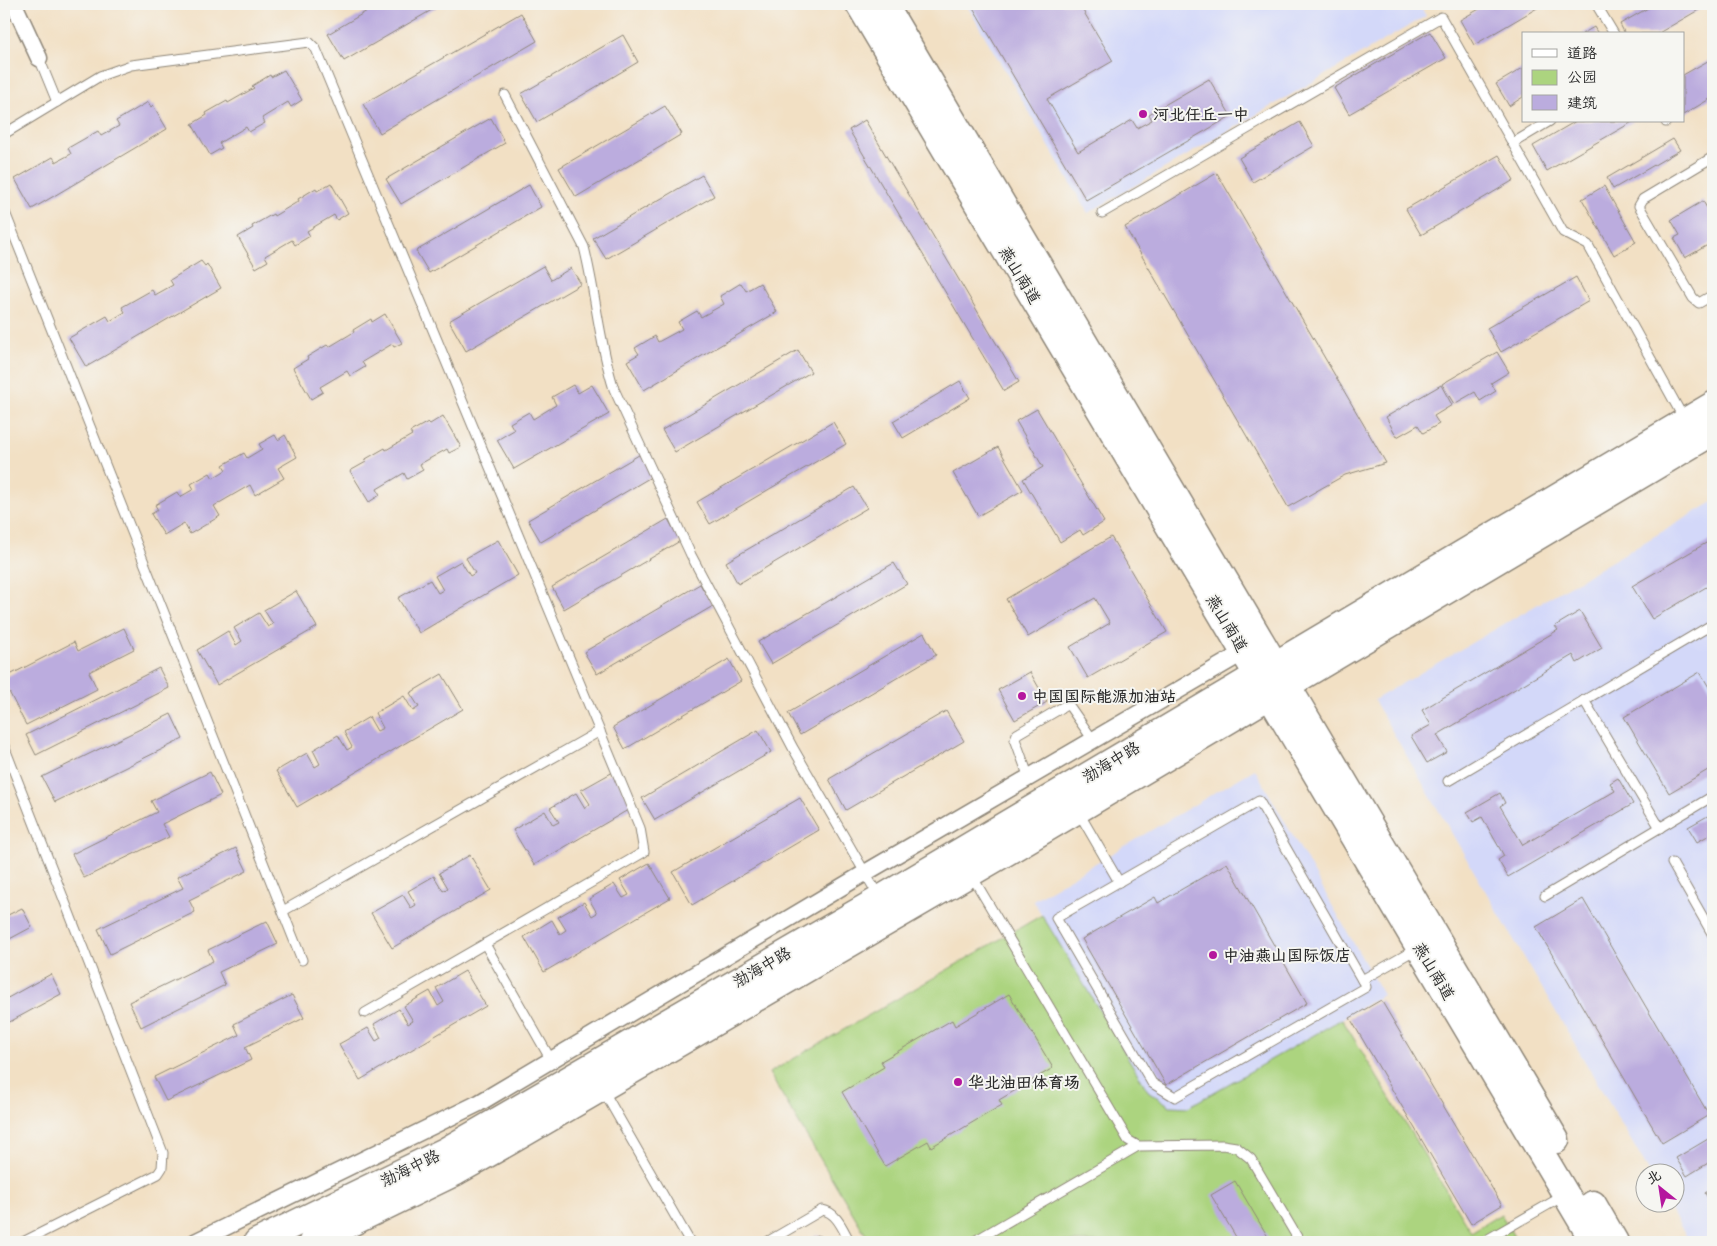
<svg xmlns="http://www.w3.org/2000/svg" width="1717" height="1246" font-family="Sriracha,'LXGW WenKai TC',sans-serif">
	<rect width="100%" height="100%" fill="#f6f6f2"/>
	<filter id="ink" filterUnits="userSpaceOnUse"><feTurbulence type="fractalNoise" baseFrequency=".02" numOctaves="2"/><feDisplacementMap in="SourceGraphic" scale="10" xChannelSelector="R" yChannelSelector="G"/><feConvolveMatrix kernelMatrix="1 2 1 2 8 2 1 2 1" color-interpolation-filters="sRGB"/></filter>
	<filter id="wash" filterUnits="userSpaceOnUse"><feTurbulence type="fractalNoise" baseFrequency=".0096" numOctaves="4" result="noise"/><feDisplacementMap in="SourceGraphic" scale="20" xChannelSelector="R" yChannelSelector="G"/><feGaussianBlur stdDeviation="1.12" result="paint"/><feColorMatrix in="noise" values="0 0 0 0 0 0 0 0 0 0 0 0 0 0 0 0 0 1.4 0 .05"/><feComposite in="paint" operator="in"/></filter>
	<g filter="url(#wash)">
		<rect width="100%" height="100%" fill="#f2e0c4"/>
		<g fill="#d3d8f9">
			<path d="M966,4h453l7,12 -338,197z"/>
			<path d="M1713,502v736l-6,4h-17l-23,-38h7v-30l-24,-1 -276,-473z"/>
			<path d="M1255,769l128,226 -195,112 -18,-1 -22,-15 -115,-191z"/>
		</g>
		<path fill="#acd47f" stroke="#6c8055" d="M1042,915l106,176 22,15 18,1 154,-88 129,213 30,-18 16,28h-647l-101,-169z"/>
		<g id="blocks">
			<g fill="#bbacde">
				<path d="M379,4h63l-98,57 -16,-27z"/>
				<path d="M971,4h108l34,57 -66,38 31,53 54,-32 5,8 15,-8 -3,-6 60,-35 22,37 -145,84z"/>
				<path d="M1488,4h56l-70,41 -14,-25z"/>
				<path d="M1655,4h54l-52,30h-32l-5,-10z"/>
				<path d="M521,13l16,28 -157,92 -17,-29z"/>
				<path d="M1594,27l4,7h-16z"/>
				<path d="M1430,32l16,26 -97,56 -15,-26z"/>
				<path d="M623,35l15,27 -101,60 -16,-28z"/>
				<path d="M1713,58v39l-30,18v-40z"/>
				<path d="M1523,68v29l-14,9 -13,-22z"/>
				<path d="M284,70l18,30 -11,7 -3,-5 -26,16 3,5 -16,9 -3,-5 -27,16 3,5 -12,7 -18,-31 15,-9 -1,-2 21,-12 1,2 26,-15 -2,-2 18,-11 1,2z"/>
				<path d="M148,102l3,5 2,-2 14,24 -135,80 -17,-30 38,-22 3,5 15,-8 -3,-6 30,-17 3,5 18,-10 -3,-5z"/>
				<path d="M665,106l17,28 -106,63 -17,-29z"/>
				<path d="M491,118l14,25 -104,61 -15,-25z"/>
				<path d="M865,120l154,262 -15,9 -155,-261z"/>
				<path d="M1576,121h58l-87,50 -14,-25z"/>
				<path d="M1300,122l14,24 -61,36 -14,-24z"/>
				<path d="M1673,139l7,11 -67,39 -6,-11z"/>
				<path d="M1499,155l15,25 -93,55 -15,-26z"/>
				<path d="M1217,173l169,290 -41,12 -57,32 -163,-280z"/>
				<path d="M702,175l12,21 -108,63 -13,-21z"/>
				<path d="M331,183l17,30 -11,7 -3,-5 -27,16 3,5 -15,9 -3,-5 -27,16 3,5 -12,7 -18,-31 15,-9 -1,-2 21,-12 1,2 25,-15 -1,-2 18,-11 1,3z"/>
				<path d="M529,185l12,22 -112,66 -13,-22z"/>
				<path d="M1604,186l32,56 -22,13 -32,-56z"/>
				<path d="M1703,201l5,9 5,-4v36l-28,16 -11,-20 6,-3 -9,-15z"/>
				<path d="M201,261l4,5 2,-2 14,24 -135,79 -17,-29 38,-22 3,5 15,-9 -3,-5 30,-17 3,5 18,-10 -3,-5z"/>
				<path d="M543,266l8,14 20,-12 10,16 -115,67 -17,-30z"/>
				<path d="M1576,277l13,24 -88,51 -14,-24z"/>
				<path d="M741,283l5,8 14,-8 17,29 -133,78 -17,-29 12,-7 -4,-6 20,-12 3,6 24,-13 -4,-7 19,-11 4,6 23,-13 -4,-8z"/>
				<path d="M385,314l17,29 -8,4 -2,-3 -30,18 3,5 -15,9 -3,-5 -27,16 3,5 -12,7 -18,-31 15,-9 -1,-2 20,-12 2,2 25,-15 -1,-2 18,-11 1,3z"/>
				<path d="M798,350l13,22 -136,80 -13,-22z"/>
				<path d="M1497,352l12,20 -18,11 5,8 -16,10 -5,-9 -21,12 -12,-20z"/>
				<path d="M960,381l10,17 -67,40 -10,-17z"/>
				<path d="M573,385l5,8 14,-8 17,29 -95,55 -17,-29 17,-10 -4,-7 19,-11 4,7 23,-14 -4,-8z"/>
				<path d="M1441,385l11,20 -18,11 5,8 -16,9 -5,-8 -21,12 -11,-20z"/>
				<path d="M1037,409l67,113 -21,13 -3,-5 -20,12 -37,-63 20,-12 -27,-46z"/>
				<path d="M443,416l18,31 -12,6 -2,-4 -27,15 3,6 -16,9 -3,-6 -27,16 3,6 -11,7 -19,-31 16,-9 -2,-2 21,-12 1,2 26,-15 -2,-3 18,-10 2,2z"/>
				<path d="M833,422l13,22 -136,80 -13,-22z"/>
				<path d="M275,435l3,5 7,-5 12,22 -19,11 6,10 -29,17 -5,-10 -36,21 6,10 -30,18 -6,-11 -20,12 -13,-21 7,-4 -3,-5 22,-13 3,5 14,-8 -3,-5 19,-11 3,5 13,-8 -3,-5 21,-12 3,5 15,-9 -3,-5z"/>
				<path d="M998,447l25,43 -45,26 -25,-43z"/>
				<path d="M644,452l12,22 -115,68 -13,-22z"/>
				<path d="M854,487l13,21 -129,76 -12,-22z"/>
				<path d="M668,519l12,22 -116,68 -12,-22z"/>
				<path d="M1111,537l56,95 -79,46 -18,-31 40,-24 -15,-25 -67,39 -22,-38z"/>
				<path d="M1713,539v44l-61,36 -20,-33z"/>
				<path d="M498,540l20,35 -99,58 -21,-35 32,-18 8,13 5,-3 -8,-14 26,-15 9,15 5,-3 -9,-15z"/>
				<path d="M894,563l13,21 -136,80 -13,-22z"/>
				<path d="M700,584l13,22 -116,68 -13,-22z"/>
				<path d="M296,591l21,36 -100,58 -20,-35 31,-19 8,14 6,-4 -8,-13 25,-15 9,14 5,-3 -9,-14z"/>
				<path d="M1580,611l22,37 -25,15 -4,-8 -136,80 10,17 -20,11 -16,-27 20,-11 -9,-15 136,-80 -3,-4z"/>
				<path d="M124,628l10,21 -45,23 8,17 -71,36 -22,-43v-4l70,-36 4,9z"/>
				<path d="M924,633l12,22 -136,80 -12,-22z"/>
				<path d="M729,659l12,22 -116,68 -12,-22z"/>
				<path d="M159,668l10,20 -133,67 -10,-20z"/>
				<path d="M1030,672l17,30 -32,18 -17,-30z"/>
				<path d="M1700,672l13,22v73l-44,26 -45,-76z"/>
				<path d="M442,674l21,35 -166,98 -21,-36 31,-18 8,14 5,-3 -7,-14 25,-15 9,15 5,-3 -8,-15 25,-15 8,14 6,-3 -8,-15 29,-17 9,15 6,-4 -9,-14z"/>
				<path d="M946,711l18,30 -118,69 -17,-31z"/>
				<path d="M171,714l12,25 -128,63 -13,-25z"/>
				<path d="M758,730l13,22 -116,68 -13,-22z"/>
				<path d="M210,772l11,23 -59,29 7,13 -85,41 -12,-24 85,-42 -6,-11z"/>
				<path d="M613,772l20,35 -99,58 -21,-35 32,-19 8,14 6,-3 -9,-14 26,-15 9,15 5,-4 -9,-14z"/>
				<path d="M1618,778l15,26 -125,73 -10,-17 6,-4 -22,-39 -9,5 -6,-10 33,-19 5,10 -5,3 23,39 92,-54 -5,-8z"/>
				<path d="M800,798l19,32 -127,75 -19,-33z"/>
				<path d="M1713,813v20l-16,9 -9,-15z"/>
				<path d="M236,848l11,23 -58,29 6,12 -85,42 -12,-25 85,-41 -6,-11z"/>
				<path d="M470,855l21,35 -99,58 -21,-35 32,-18 8,13 5,-3 -8,-14 26,-15 9,15 5,-3 -9,-15z"/>
				<path d="M649,863l21,35 -126,74 -20,-35 28,-17 8,14 6,-4 -8,-13 26,-15 8,14 5,-3 -8,-14 25,-15 9,14 6,-3 -9,-15z"/>
				<path d="M1227,863l80,140 -141,82 -84,-146 73,-42 3,6z"/>
				<path d="M1583,899l126,216 -47,28 -126,-216z"/>
				<path d="M22,908l10,19 -28,15v-25z"/>
				<path d="M267,921l11,23 -59,28 6,13 -84,42 -12,-25 84,-41 -5,-11z"/>
				<path d="M465,971l21,35 -126,74 -21,-36 29,-16 8,13 5,-3 -7,-14 25,-15 9,15 5,-3 -9,-15 26,-15 8,15 6,-4 -8,-14z"/>
				<path d="M51,974l10,20 -57,31v-25z"/>
				<path d="M1009,994l44,74 -54,32 3,5 -71,42 -3,-6 -43,25 -43,-74 42,-25 -3,-6 71,-41 3,6z"/>
				<path d="M292,995l12,23 -59,29 6,13 -85,41 -12,-24 85,-42 -5,-11z"/>
				<path d="M1381,1000l121,205 -31,19 -121,-206z"/>
				<path d="M1713,1136v24l-26,16 -11,-18z"/>
				<path d="M1235,1181l36,61h-32l-28,-47z"/>
				<path d="M1713,1188v19l-8,-14z"/>
				<path d="M817,1235l4,1 3,6h-14l-1,-3z"/>
			</g>
		</g>
	</g>
	<g filter="url(#ink)">
		<use href="#blocks" fill-opacity="0" stroke="#8e8678" stroke-width="1"/>
		<g fill="none" stroke-linecap="round" stroke-linejoin="round">
			<defs>
				<g id="service">
					<path d="M1596,4l18,30"/>
					<path d="M39,58l18,44"/>
					<path d="M505,95l79,152c12,47 15,96 30,142l77,166 102,193 86,149"/>
					<path d="M1666,121v1"/>
					<path d="M4,134l96,-58 31,-11 178,-23 7,7 324,779 4,24 -279,161"/>
					<path d="M1513,143l37,-22"/>
					<path d="M1713,157l-70,42 -4,7 54,92 6,5 14,-8"/>
					<path d="M4,210l298,750"/>
					<path d="M1102,213l339,-196 122,215 25,13 96,174"/>
					<path d="M1584,700l76,128"/>
					<path d="M4,746l159,407 -1,15 -4,6 -135,68"/>
					<path d="M1029,778l-14,-39 2,-5 51,-30 25,36"/>
					<path d="M1448,781l265,-157"/>
					<path d="M1259,801l107,186 -191,110 -23,-14 -96,-165z"/>
					<path d="M1079,813l40,69"/>
					<path d="M1672,863l41,72"/>
					<path d="M972,876l156,264 10,6 85,-1 13,2 15,12 49,83"/>
					<path d="M1545,896l168,-100"/>
					<path d="M283,911l317,-180"/>
					<path d="M485,944l66,116"/>
					<path d="M1362,980l56,-32"/>
					<path d="M603,1090l87,152"/>
					<path d="M767,1242l55,-32c15,2 21,20 28,32"/>
					<path d="M973,1242l165,-96"/>
					<path d="M1483,1242l82,-47"/>
				</g>
				<g id="minor">
					<path d="M14,4l25,54"/>
					<path d="M195,1242l284,-139 386,-230 379,-221"/>
				</g>
				<g id="primary">
					<path d="M859,4l735,1238"/>
					<path d="M884,4l672,1136"/>
					<path d="M1593,1204l22,38"/>
					<path d="M257,1242l188,-91 52,-30 383,-222 833,-494"/>
					<path d="M312,1242l144,-70 53,-30 498,-290 706,-420"/>
				</g>
			</defs>
			<use href="#service" stroke="#8e8678" stroke-width="11"/>
			<use href="#minor" stroke="#8e8678" stroke-width="19"/>
			<use href="#primary" stroke="#8e8678" stroke-width="29"/>
			<use href="#service" stroke="#fff" stroke-width="9"/>
			<use href="#minor" stroke="#fff" stroke-width="16"/>
			<use href="#primary" stroke="#fff" stroke-width="26"/>
		</g>
	</g>
	<g fill="#b5179e" stroke="#f6f6f2" stroke-width="2">
		<circle cx="1143" cy="114" r="5"/>
		<circle cx="1022" cy="696" r="5"/>
		<circle cx="1213" cy="955" r="5"/>
		<circle cx="958" cy="1082" r="5"/>
	</g>
	<g text-anchor="middle" dominant-baseline="central" stroke-width="4" stroke-linejoin="round" paint-order="stroke">
		<g font-size="16" font-weight="bold" fill="#2b2b2b" stroke="#f6f6f2" text-anchor="start">
			<text x="1153" y="114">河北任丘一中</text>
			<text x="1032" y="696">中国国际能源加油站</text>
			<text x="1223" y="955">中油燕山国际饭店</text>
			<text x="968" y="1082">华北油田体育场</text>
		</g>
		<g font-size="16" fill="#2b2b2b" stroke="#f6f6f2">
			<text transform="translate(1020 275) rotate(59)">燕山南道</text>
			<text transform="translate(1227 623) rotate(59)">燕山南道</text>
			<text transform="translate(1111 762) rotate(-31)">渤海中路</text>
			<text transform="translate(762 967) rotate(-30)">渤海中路</text>
			<text transform="translate(1434 971) rotate(59)">燕山南道</text>
			<text transform="translate(410 1168) rotate(-26)">渤海中路</text>
		</g>
	</g>
	<rect width="1717" height="1246" fill="none" stroke="#f6f6f2" stroke-width="20"/>
	<rect x="1522" y="32" width="162" height="90" fill="#f6f6f2" stroke="#a5a5a2"/>
	<rect x="1532" y="49" width="25" height="8" fill="#ffffff" stroke="#a5a5a2"/>
	<text x="1567" y="58" font-size="15" fill="#2b2b2b">道路</text>
	<rect x="1532" y="70" width="25" height="15" fill="#acd47f" stroke="#a5a5a2"/>
	<text x="1567" y="82" font-size="15" fill="#2b2b2b">公园</text>
	<rect x="1532" y="95" width="25" height="15" fill="#bbacde" stroke="#a5a5a2"/>
	<text x="1567" y="108" font-size="15" fill="#2b2b2b">建筑</text>
	<g transform="translate(1660 1188) rotate(330)"><circle r="24" fill="#f6f6f2" stroke="#a5a5a2"/>
	<path d="M0-4L9 19L0 12L-9 19Z" fill="#b5179e"/>
	<text y="-8" font-size="14" font-weight="bold" text-anchor="middle" fill="#2b2b2b">北</text>
	</g>
</svg>
